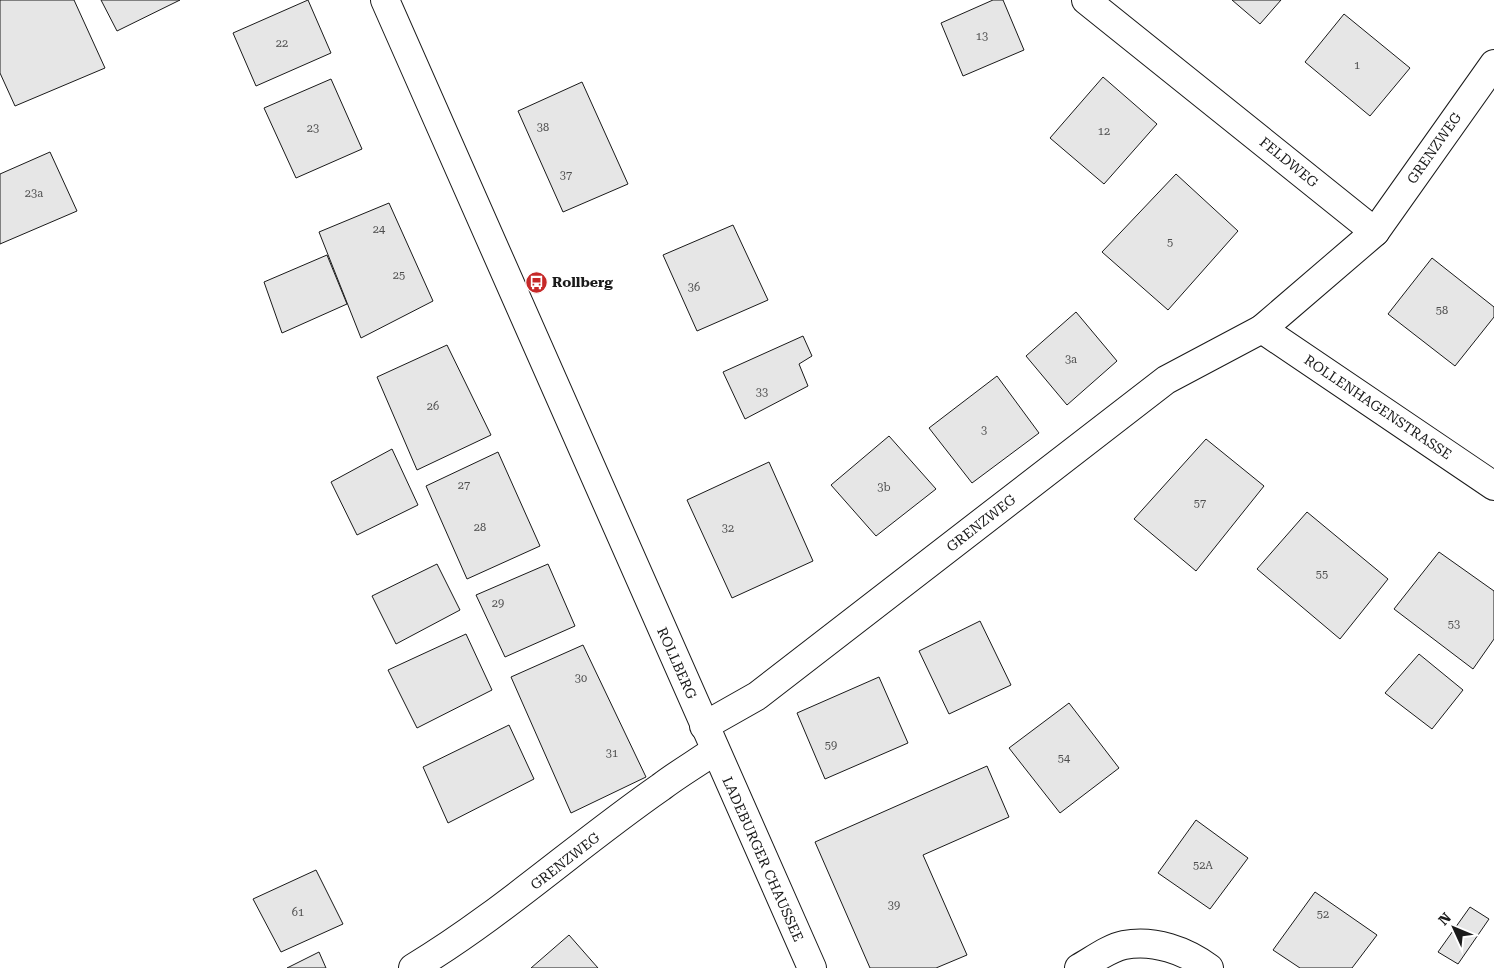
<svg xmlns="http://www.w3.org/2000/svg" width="1494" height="968" font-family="'Roboto Serif',serif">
	<rect width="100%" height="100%" fill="#fff"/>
	<g fill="#e6e6e6" stroke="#1a1a1a">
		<path d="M0,0h74l31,68 -90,38 -15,-33z"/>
		<path d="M101,0h79l-63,31z"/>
		<path d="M308,0l23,53 -75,33 -23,-53z"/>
		<path d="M993,0h10l21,50 -61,26 -22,-53z"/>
		<path d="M1232,0h49l-21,24z"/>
		<path d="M1344,14l66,54 -40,48 -65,-54z"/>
		<path d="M1103,77l54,47 -53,60 -54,-46z"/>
		<path d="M331,79l31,70 -66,29 -32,-70z"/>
		<path d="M582,82l46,102 -65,28 -45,-101z"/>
		<path d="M50,152l27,59 -77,33v-70z"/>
		<path d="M1176,174l62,57 -70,79 -66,-58z"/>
		<path d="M389,203l44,98 -72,37 -42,-106z"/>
		<path d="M733,225l35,75 -71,31 -34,-76z"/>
		<path d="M327,255l20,49 -65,29 -18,-51z"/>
		<path d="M1432,258l62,49v10l-39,49 -67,-52z"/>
		<path d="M1076,312l41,49 -50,44 -41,-49z"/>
		<path d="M803,336l9,20 -13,8 9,22 -63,33 -22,-47z"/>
		<path d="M447,345l44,90 -74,35 -40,-93z"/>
		<path d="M997,376l42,57 -67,50 -43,-55z"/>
		<path d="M889,436l47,53 -60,47 -45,-51z"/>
		<path d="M1206,439l58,47 -68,85 -62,-52z"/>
		<path d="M392,449l26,56 -61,30 -26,-53z"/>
		<path d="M498,452l42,94 -73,33 -41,-93z"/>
		<path d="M769,462l44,99 -81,37 -45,-98z"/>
		<path d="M1307,512l81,67 -48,60 -83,-70z"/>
		<path d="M1439,552l55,39v48l-21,30 -79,-60z"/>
		<path d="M437,564l23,46 -64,34 -24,-48z"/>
		<path d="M548,564l27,62 -70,31 -29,-62z"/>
		<path d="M980,621l31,64 -62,29 -30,-63z"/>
		<path d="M466,634l26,56 -75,38 -29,-58z"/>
		<path d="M583,645l63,132 -75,36 -60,-136z"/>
		<path d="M1419,654l44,36 -31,39 -47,-36z"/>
		<path d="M879,677l29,66 -83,36 -28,-66z"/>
		<path d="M1069,703l50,65 -59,45 -51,-65z"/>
		<path d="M509,725l25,54 -86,44 -25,-56z"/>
		<path d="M987,766l22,51 -86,38 44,100 -31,13h-66l-55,-126z"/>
		<path d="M1196,820l52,38 -38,51 -52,-36z"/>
		<path d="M316,870l27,54 -62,28 -28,-53z"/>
		<path d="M1315,892l62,43 -25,33h-52l-27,-18z"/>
		<path d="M1470,907l19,12 -31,45 -20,-12z"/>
		<path d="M569,935l29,33h-67z"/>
		<path d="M319,952l7,16h-39z"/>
	</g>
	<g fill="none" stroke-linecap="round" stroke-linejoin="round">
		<defs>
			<g id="minor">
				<path d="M1375,232l119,-168"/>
				<path d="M1262,329l232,157"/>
				<path d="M704,726l53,-30 409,-316 96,-51 113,-97 -289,-232"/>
				<path d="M413,968c88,-53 163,-122 248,-181 17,-13 36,-24 53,-36"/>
				<path d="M1079,968c13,-7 30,-20 45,-23 30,-6 62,6 85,23"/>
			</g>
			<path id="major" d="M385,0l427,968"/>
		</defs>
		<use href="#minor" stroke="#1a1a1a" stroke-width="30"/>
		<use href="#major" stroke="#1a1a1a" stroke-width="30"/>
		<use href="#minor" stroke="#fff" stroke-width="28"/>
		<use href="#major" stroke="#fff" stroke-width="28"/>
	</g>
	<defs>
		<symbol id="bus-disc" viewBox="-11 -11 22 22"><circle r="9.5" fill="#c62828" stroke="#fff"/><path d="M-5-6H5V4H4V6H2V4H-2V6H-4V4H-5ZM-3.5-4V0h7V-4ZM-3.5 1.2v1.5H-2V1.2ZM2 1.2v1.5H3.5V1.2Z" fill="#fff"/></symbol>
	</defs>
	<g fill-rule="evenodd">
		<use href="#bus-disc" x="524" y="270" width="25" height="25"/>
	</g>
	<g text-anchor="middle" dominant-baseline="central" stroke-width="4" stroke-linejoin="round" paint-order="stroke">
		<g font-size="11" fill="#4d4d4d">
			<text x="982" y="36">13</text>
			<text x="282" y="43">22</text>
			<text x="1357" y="65">1</text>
			<text x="543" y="127">38</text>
			<text x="313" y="128">23</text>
			<text x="1104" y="131">12</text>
			<text x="566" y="175">37</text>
			<text x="34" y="193">23a</text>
			<text x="379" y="229">24</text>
			<text x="1170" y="242">5</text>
			<text x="399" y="275">25</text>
			<text x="694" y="287">36</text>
			<text x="1442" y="310">58</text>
			<text x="1071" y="359">3a</text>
			<text x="762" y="392">33</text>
			<text x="433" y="406">26</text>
			<text x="984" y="430">3</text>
			<text x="464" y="485">27</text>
			<text x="884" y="487">3b</text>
			<text x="1200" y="503">57</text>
			<text x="480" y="527">28</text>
			<text x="728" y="528">32</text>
			<text x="1322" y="574">55</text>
			<text x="498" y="603">29</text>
			<text x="1454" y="624">53</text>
			<text x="581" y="678">30</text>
			<text x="831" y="745">59</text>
			<text x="612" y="753">31</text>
			<text x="1064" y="758">54</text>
			<text x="1203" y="865">52A</text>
			<text x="894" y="905">39</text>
			<text x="298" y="912">61</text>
			<text x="1323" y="914">52</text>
		</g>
		<g font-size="14" fill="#1a1a1a" stroke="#fff">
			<text transform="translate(1434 148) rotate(-55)">GRENZWEG</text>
			<text transform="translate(1289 162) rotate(39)">FELDWEG</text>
			<text transform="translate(1378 407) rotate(34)">ROLLENHAGENSTRASSE</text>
			<text transform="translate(981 523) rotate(-38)">GRENZWEG</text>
			<text transform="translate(677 663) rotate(66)">ROLLBERG</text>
			<text transform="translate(763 859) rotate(66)">LADEBURGER CHAUSSEE</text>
			<text transform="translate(565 861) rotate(-38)">GRENZWEG</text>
		</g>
		<g font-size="14" font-weight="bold" fill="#1a1a1a" stroke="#fff" text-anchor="start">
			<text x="552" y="282">Rollberg</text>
		</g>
	</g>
	<g transform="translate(1454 928) rotate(314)" stroke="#ffffff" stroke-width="4" paint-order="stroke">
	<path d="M0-4L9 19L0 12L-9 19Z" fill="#1a1a1a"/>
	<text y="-8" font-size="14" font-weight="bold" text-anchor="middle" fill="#1a1a1a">N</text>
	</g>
</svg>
